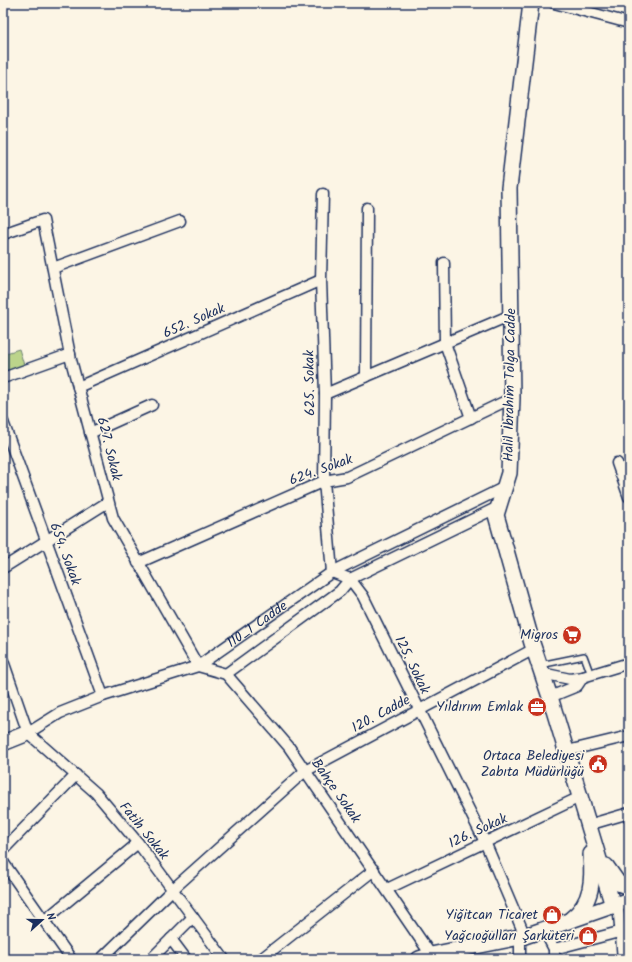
<svg xmlns="http://www.w3.org/2000/svg" width="632" height="962" font-family="Kalam,sans-serif">
	<rect width="100%" height="100%" fill="#fcf5e5"/>
	<filter id="ink" filterUnits="userSpaceOnUse"><feTurbulence type="fractalNoise" baseFrequency=".025" numOctaves="2"/><feDisplacementMap in="SourceGraphic" scale="8" xChannelSelector="R" yChannelSelector="G"/><feConvolveMatrix kernelMatrix="1 2 1 2 8 2 1 2 1" color-interpolation-filters="sRGB"/></filter>
	<g filter="url(#ink)">
		<path fill="#bcd48b" stroke="#6c8274" d="M19,349l5,16 -21,7v-18z"/>
		<g fill="none" stroke-linecap="round" stroke-linejoin="round">
			<defs>
				<path id="lane" d="M540,665l44,-9 7,19"/>
				<g id="street">
					<path d="M554,3l75,20"/>
					<path d="M323,194l-2,86 4,114 -1,87 8,91 18,7 13,17 122,246 40,94"/>
					<path d="M3,234l40,-14 28,140 42,158 85,148"/>
					<path d="M444,263l1,80 26,75"/>
					<path d="M53,268l127,-47"/>
					<path d="M366,377l1,-169"/>
					<path d="M3,378l67,-24"/>
					<path d="M78,387l243,-107"/>
					<path d="M325,394l186,-79"/>
					<path d="M3,422l100,274"/>
					<path d="M90,433l62,-28"/>
					<path d="M617,463l12,34"/>
					<path d="M138,563l186,-82 23,-4 165,-79"/>
					<path d="M3,568l105,-66"/>
					<path d="M3,661l25,72 68,60 42,50 86,116"/>
					<path d="M198,666l28,8 63,73 142,208"/>
					<path d="M542,673l28,6 13,-2 46,-14"/>
					<path d="M226,674l114,-83 10,-12 148,-72"/>
					<path d="M550,697l27,-11 6,-9"/>
					<path id="s1" d="M28,733l32,-20 43,-17 95,-30 134,-94 173,-85"/>
					<path d="M567,751l62,-15"/>
					<path d="M588,825l41,-12"/>
					<path d="M3,850l73,-75"/>
					<path d="M3,862l68,97"/>
					<path d="M387,889l193,-92"/>
					<path d="M618,904l5,55"/>
					<path d="M45,920l93,-77"/>
					<path d="M544,930l10,19v10"/>
					<path d="M520,937v22"/>
					<path d="M171,939l15,20"/>
					<path d="M554,949l65,-17"/>
					<path d="M101,959l71,-69 133,-119 229,-122"/>
					<path d="M151,959l42,-42"/>
					<path d="M261,959l113,-89"/>
				</g>
				<g id="secondary">
					<path d="M531,3l-22,185 3,210 -3,75 -13,42 36,128 18,54 63,209"/>
					<path d="M3,743l25,-10"/>
					<path d="M606,866l12,17 11,4"/>
					<path d="M571,919c22,-16 22,-41 20,-65"/>
					<path d="M419,959l12,-4 94,-19 104,-36"/>
				</g>
			</defs>
			<use href="#lane" stroke="#1b2f5e" stroke-width="8"/>
			<use href="#street" stroke="#1b2f5e" stroke-width="13"/>
			<use href="#secondary" stroke="#1b2f5e" stroke-width="18"/>
			<use href="#lane" stroke="#fcf5e5" stroke-width="5"/>
			<use href="#street" stroke="#fcf5e5" stroke-width="10"/>
			<use href="#secondary" stroke="#fcf5e5" stroke-width="15"/>
		</g>
	</g>
	<defs>
		<symbol id="supermarket-disc" viewBox="-11 -11 22 22"><circle r="9.5" fill="#c8321e" stroke="#fcf5e5"/><path d="M-6-5.5h2.5l.6 2H6L4.5 2H-2.5L-4.4-4H-6ZM-1.5 3.2a1.3 1.3 0 1 0 .1 0ZM3 3.2a1.3 1.3 0 1 0 .1 0Z" fill="#fff"/></symbol>
		<symbol id="office-disc" viewBox="-11 -11 22 22"><circle r="9.5" fill="#c8321e" stroke="#fcf5e5"/><path d="M-6-3h4V-5.5h4V-3h4V5H-6ZM-1-4.5V-3h2v-1.5ZM-6 0V1H6V0Z" fill="#fff"/></symbol>
		<symbol id="civic-disc" viewBox="-11 -11 22 22"><circle r="9.5" fill="#c8321e" stroke="#fcf5e5"/><path d="M-.6-6.5H3V-4.5H.6V-3L4-1V1h2V6H-6V1h2V-1L-.6-3ZM-1.2 2.5V6h2.4V2.5Z" fill="#fff"/></symbol>
		<symbol id="shop-disc" viewBox="-11 -11 22 22"><circle r="9.5" fill="#c8321e" stroke="#fcf5e5"/><path d="M-5-2.5h2.3a2.7 3.5 0 0 1 5.4 0H5L5.5 6h-11ZM-1.5-2.5h3a1.5 2.3 0 0 0-3 0Z" fill="#fff"/></symbol>
	</defs>
	<g fill-rule="evenodd">
		<use href="#supermarket-disc" x="561" y="624" width="22" height="22"/>
		<use href="#office-disc" x="526" y="696" width="22" height="22"/>
		<use href="#civic-disc" x="587" y="753" width="22" height="22"/>
		<use href="#shop-disc" x="541" y="904" width="22" height="22"/>
		<use href="#shop-disc" x="577" y="925" width="22" height="22"/>
	</g>
	<g text-anchor="middle" dominant-baseline="central" stroke-width="3.5" stroke-linejoin="round" paint-order="stroke">
		<g font-size="14" fill="#1b2f5e" stroke="#fcf5e5">
			<text transform="translate(194 321) rotate(-24)">652. Sokak</text>
			<text transform="translate(310 383) rotate(-91)">625. Sokak</text>
			<text transform="translate(510 385) rotate(-89)">Halil İbrahim Tolga Cadde</text>
			<text transform="translate(109 449) rotate(76)">627. Sokak</text>
			<text transform="translate(321 470) rotate(-20)">624. Sokak</text>
			<text transform="translate(65 554) rotate(70)">654. Sokak</text>
			<text stroke="none"><textPath href="#s1" startOffset="256">110_1 Cadde</textPath></text>
			<text transform="translate(412 665) rotate(64)">125. Sokak</text>
			<text transform="translate(381 714) rotate(-28)">120. Cadde</text>
			<text transform="translate(336 791) rotate(55)">Bahçe Sokak</text>
			<text transform="translate(144 831) rotate(51)">Fatih Sokak</text>
			<text transform="translate(478 831) rotate(-25)">126. Sokak</text>
		</g>
		<g font-size="14" fill="#1b2f5e" stroke="#fcf5e5" text-anchor="end">
			<text x="558" y="635">Migros</text>
			<text x="523" y="707">Yıldırım Emlak</text>
			<text x="584" y="756">Ortaca Belediyesi<tspan x="584" dy="16">Zabıta Müdürlüğü</tspan></text>
			<text x="538" y="915">Yiğitcan Ticaret</text>
			<text x="574" y="936">Yağcıoğulları Şarküteri</text>
		</g>
	</g>
	<rect width="632" height="962" fill="none" stroke="#fcf5e5" stroke-width="16"/>
	<rect x="8" y="8" width="616" height="946" fill="none" stroke="#1b2f5e" stroke-width="1.5" filter="url(#ink)"/>
	<g transform="translate(42 920) rotate(69)" stroke="#fcf5e5" stroke-width="3" paint-order="stroke">
	<path d="M0-3L7 15L0 10L-7 15Z" fill="#1b2f5e"/>
	<text y="-6" font-size="11" font-weight="bold" text-anchor="middle" fill="#1b2f5e">N</text>
	</g>
</svg>
